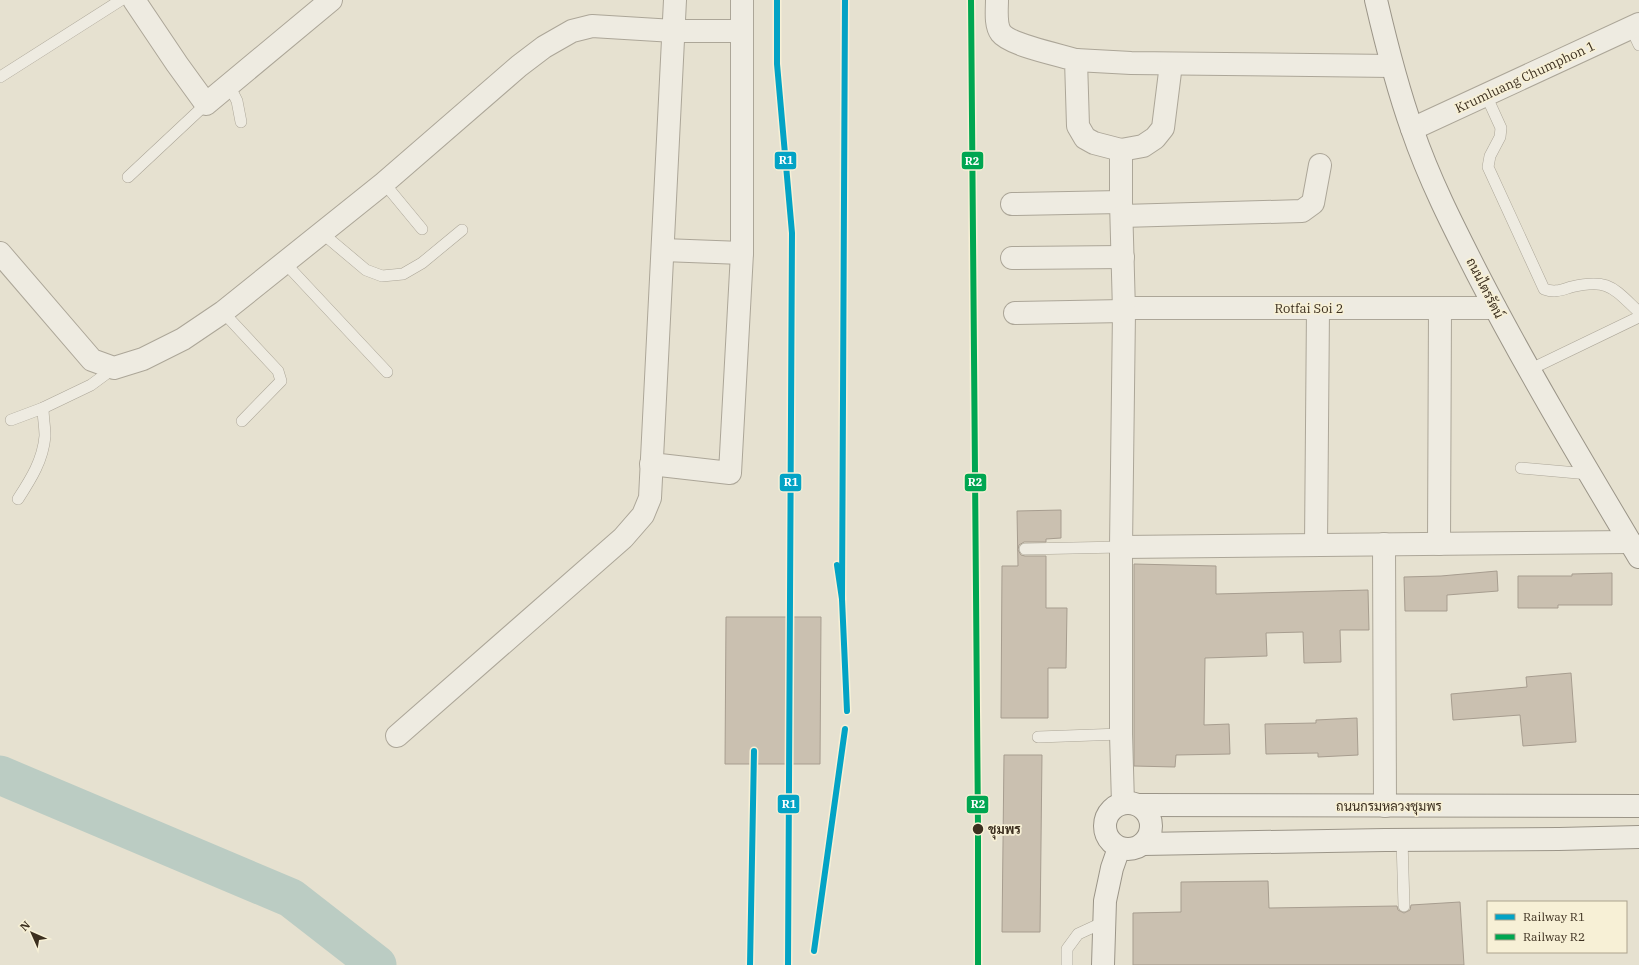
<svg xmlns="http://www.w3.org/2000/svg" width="1639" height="965" font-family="'IBM Plex Serif',Sarabun,serif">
	<rect width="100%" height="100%" fill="#e6e1d0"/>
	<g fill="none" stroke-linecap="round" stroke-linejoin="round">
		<path stroke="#bbccc3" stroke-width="39" d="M0,775l291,123 86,67"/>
	</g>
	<g fill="#cac0b0" stroke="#a79d8f">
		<path d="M1061,510v28l-15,1v3h-22l-5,3 -1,5 3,5 4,1h21v52h21l-1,60h-18v50h-47l1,-152h16l-1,-55z"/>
		<path d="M1134,564l82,2v28l152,-4 1,40h-29l1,32 -37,1 -1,-31 -37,1 1,23 -62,2 -1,67 25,-1 1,30 -54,1 -1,12 -41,-1z"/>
		<path d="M1497,571l1,20 -51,4v16h-42l-1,-34 37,-1z"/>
		<path d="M1612,573v32h-54v3h-40v-32h54v-2z"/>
		<path d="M726,617h95l-1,147h-95z"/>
		<path d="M1571,673l5,69 -53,4 -3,-31 -67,5 -2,-26 76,-7 -1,-10z"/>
		<path d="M1357,718l1,37 -40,2v-4l-52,1 -1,-30 51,-1v-3z"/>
		<path d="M1004,755h38l-2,177h-38z"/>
		<path d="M1268,881l1,27 128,-2 1,4 6,3 6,-3 1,-5 49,-3 4,63h-331v-52l48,-1v-30z"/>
	</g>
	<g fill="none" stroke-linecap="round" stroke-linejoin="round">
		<defs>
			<g id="lane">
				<path d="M1631,28l8,17"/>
				<path d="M0,77l121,-77"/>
				<path d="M229,85l8,16 4,21"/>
				<path d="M1486,95l15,33 -1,9 -10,19 -2,11 56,122c11,4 17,1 27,-2 38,-9 42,1 68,25"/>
				<path d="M128,177l78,-73"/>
				<path d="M384,183l38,46"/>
				<path d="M322,233l44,37 16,6 21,-2 19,-11 40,-33"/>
				<path d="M285,263l102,109"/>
				<path d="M223,312l55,59 3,10 -39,40"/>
				<path d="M1529,370l110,-53"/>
				<path d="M11,420l32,-12 48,-23 23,-17"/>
				<path d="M1521,468l68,6"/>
				<path d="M18,499c13,-20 25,-39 27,-63 0,-9 -2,-19 -2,-28"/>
				<path d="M1025,549l96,-2"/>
				<path d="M1038,737l83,-3"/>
				<path d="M1402,840l2,66"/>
				<path d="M1067,965v-16l11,-15 26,-12"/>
			</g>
			<g id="street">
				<path d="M134,0l43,64 29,40 125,-104"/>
				<path d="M997,0c0,10 -2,25 4,33 9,12 59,22 75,27l2,66 7,12 9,5 27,7v52l3,109 -3,236v187l2,69"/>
				<path d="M1076,60l55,3 261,3"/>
				<path d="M1412,129l227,-105"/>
				<path d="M1121,150l22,-4 12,-8 8,-10 8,-64"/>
				<path d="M1012,204l109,-2"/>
				<path d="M1122,216l180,-5 11,-8 7,-38"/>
				<path d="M663,250l79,3"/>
				<path d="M0,253l92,107 22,8 29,-9 40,-20 40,-27 161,-129 135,-117 25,-19 28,-16 20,-5 82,5h68"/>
				<path d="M1012,258l111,-1"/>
				<path d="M1123,308h372"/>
				<path d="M1015,313l109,-2"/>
				<path d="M651,464l79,9 12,-220v-253"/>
				<path d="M1384,544l1,262"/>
				<path d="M1439,544l1,-236"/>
				<path d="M1316,545l2,-237"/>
				<path d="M1121,547l509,-5"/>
				<path d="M397,736l226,-198 20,-23 7,-17 25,-498"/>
			</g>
			<g id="secondary">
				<path d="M1376,0c10,43 21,87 36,129 17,50 41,97 65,144 50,97 106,190 162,284"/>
				<circle cx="1128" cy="826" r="23"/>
				<path d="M1139,805l500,1"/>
				<path d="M1143,844l242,-4 174,-1 80,-2"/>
				<path d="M1103,965l2,-64 7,-33 7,-20"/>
			</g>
		</defs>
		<use href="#lane" stroke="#aca698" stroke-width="12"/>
		<use href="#street" stroke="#aca698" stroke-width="24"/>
		<use href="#secondary" stroke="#9b9588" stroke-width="24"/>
		<use href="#lane" stroke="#eeebe1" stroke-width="11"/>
		<use href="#street" stroke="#eeebe1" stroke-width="22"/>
		<use href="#secondary" stroke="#eeebe1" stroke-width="22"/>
		<defs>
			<g id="rail-1">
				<path d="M777,0v64l15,169 -4,732"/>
				<path d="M837,565l5,34 5,112"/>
				<path d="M842,599l3,-599"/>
				<path d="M814,951l31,-222"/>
				<path d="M750,965l4,-214"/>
			</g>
			<path id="rail-2" d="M971,0l7,829v136"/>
		</defs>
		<use href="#rail-1" stroke="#f7f0d6" stroke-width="9"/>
		<use href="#rail-2" stroke="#f7f0d6" stroke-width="9"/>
		<use href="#rail-1" stroke="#03a3c5" stroke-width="6"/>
		<use href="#rail-2" stroke="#00a651" stroke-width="6"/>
	</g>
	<circle fill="#3c2f1f" stroke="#f7f0d6" stroke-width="1.5" cx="978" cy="829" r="6"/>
	<g text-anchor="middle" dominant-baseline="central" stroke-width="3.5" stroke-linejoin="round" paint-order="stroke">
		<g font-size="13" fill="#3c2f1f" stroke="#f7f0d6">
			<text transform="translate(1525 77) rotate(-25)">Krumluang Chumphon 1</text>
			<text transform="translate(1485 288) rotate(63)">ถนนไตรรัตน์</text>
			<text x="1309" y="308">Rotfai Soi 2</text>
			<text x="1389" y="806">ถนนกรมหลวงชุมพร</text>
		</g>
		<g font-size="13" font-weight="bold" fill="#3c2f1f" stroke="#f7f0d6" text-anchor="start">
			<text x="988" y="829">ชุมพร</text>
		</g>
	</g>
	<g stroke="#f7f0d6" stroke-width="1.5">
		<rect x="774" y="151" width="23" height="19" rx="4" fill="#03a3c5"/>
		<rect x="961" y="151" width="23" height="19" rx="4" fill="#00a651"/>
		<rect x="779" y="473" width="23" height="19" rx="4" fill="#03a3c5"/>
		<rect x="964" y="473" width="23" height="19" rx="4" fill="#00a651"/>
		<rect x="777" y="794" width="23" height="20" rx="4" fill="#03a3c5"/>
		<rect x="966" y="795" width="23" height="19" rx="4" fill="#00a651"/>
	</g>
	<g font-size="11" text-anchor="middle" font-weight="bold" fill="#fff">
		<text x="786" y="164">R1</text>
		<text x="972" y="165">R2</text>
		<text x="791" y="486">R1</text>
		<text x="975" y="486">R2</text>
		<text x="789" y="808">R1</text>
		<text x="978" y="808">R2</text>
	</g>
	<rect x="1487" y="901" width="140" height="52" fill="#f7f0d6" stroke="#aca38d"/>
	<rect x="1495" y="914" width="20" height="6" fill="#03a3c5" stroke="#aca38d"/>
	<text x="1523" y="921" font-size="12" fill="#3c2f1f">Railway R1</text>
	<rect x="1495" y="934" width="20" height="6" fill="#00a651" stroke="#aca38d"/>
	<text x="1523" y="941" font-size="12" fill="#3c2f1f">Railway R2</text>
	<g transform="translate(32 933) rotate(315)" stroke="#f7f0d6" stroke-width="3" paint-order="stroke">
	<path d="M0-3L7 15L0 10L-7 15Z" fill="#3c2f1f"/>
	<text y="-6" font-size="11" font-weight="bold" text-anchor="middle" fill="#3c2f1f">N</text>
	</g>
</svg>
